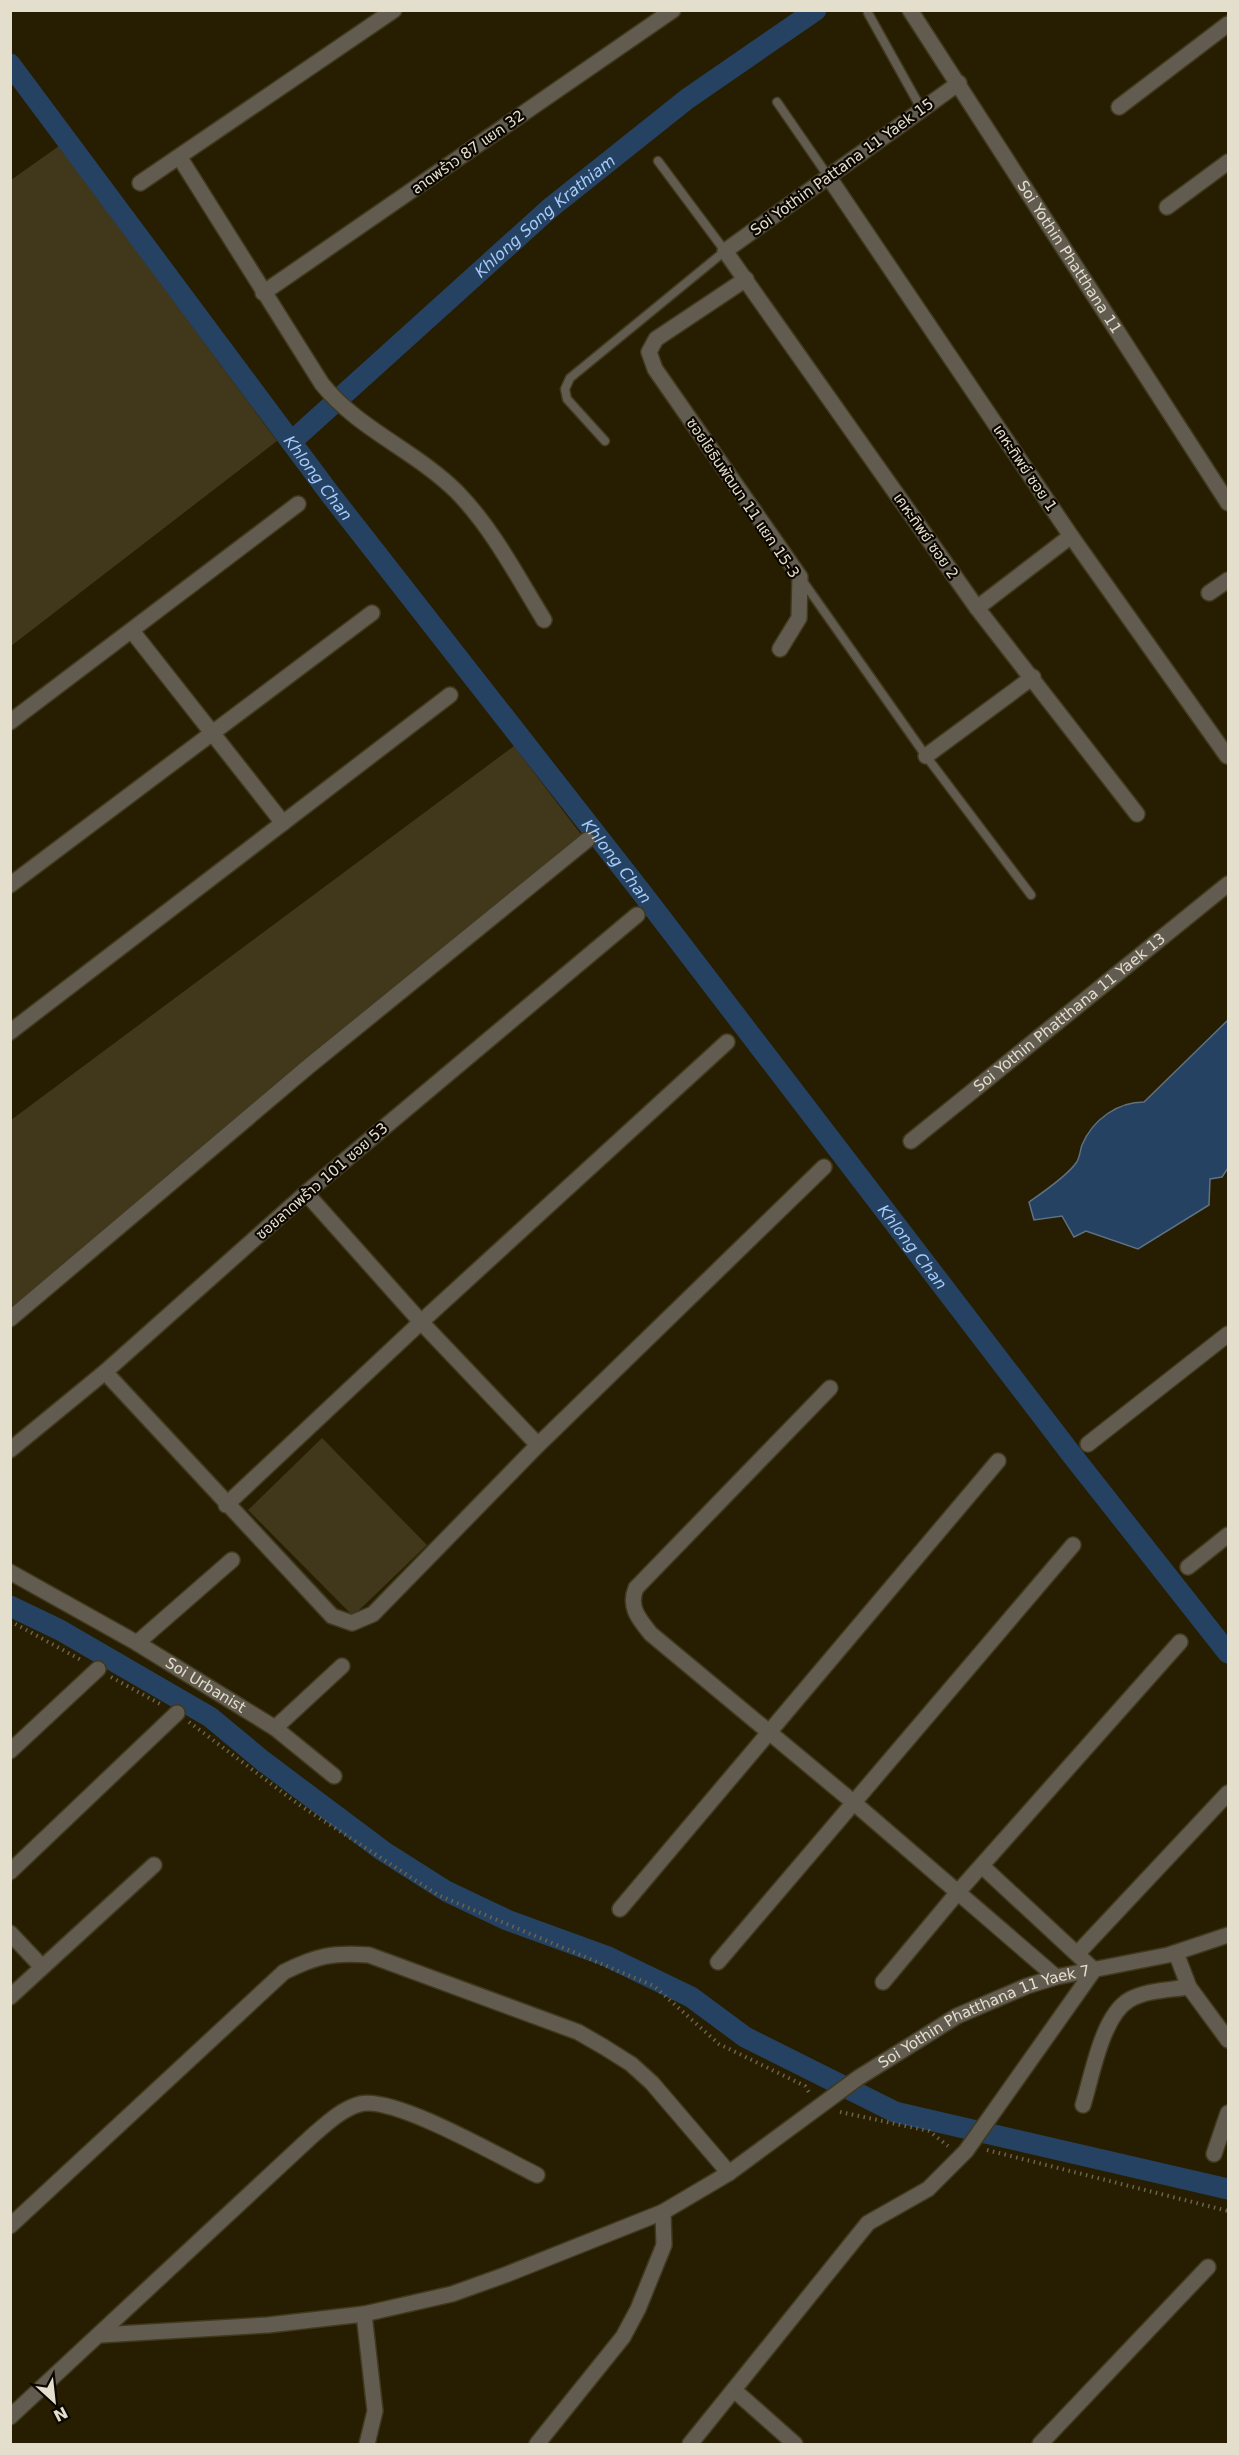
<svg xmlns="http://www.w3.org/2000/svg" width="1239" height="2455" font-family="'DejaVu Sans','Noto Sans Thai',sans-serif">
	<rect width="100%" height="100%" fill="#271e01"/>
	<g fill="#41371b">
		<path d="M59,146l218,295 -266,205v-466z"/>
		<path d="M514,746l69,91 -572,476v-193z"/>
		<path d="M322,1438l105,107 -74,71 -105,-106z"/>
	</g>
	<path fill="#264262" stroke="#5f7182" stroke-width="1.5" d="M1228,1020v148l-6,9 -12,2 -1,26 -71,44 -52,-18 -12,6 -12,-21 -28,4 -5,-18c13,-9 38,-26 47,-39 4,-5 4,-13 6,-18 11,-26 36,-43 62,-43z"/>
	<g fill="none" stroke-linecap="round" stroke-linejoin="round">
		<g stroke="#264262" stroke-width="21">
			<path id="s1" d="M10,64l320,430 312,399 430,562 156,198"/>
			<path id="s2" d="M291,442l258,-233 138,-110 129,-89"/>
			<path d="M10,1606l50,24 150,87 53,44 120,90 63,40 61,29 99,36 85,41 54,40 150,75 333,77"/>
		</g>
		<defs>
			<g id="service">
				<path d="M868,13l54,97"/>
				<path d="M777,102l51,74"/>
				<path d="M605,441l-38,-42 -2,-10 5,-11 155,-127 -67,-90"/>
				<path d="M802,580l124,176 105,139"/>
			</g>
			<g id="minor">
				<path id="s3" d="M910,10l318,493"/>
				<path d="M959,83l-234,168 252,357 160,206"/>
				<path d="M1119,107l109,-83"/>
				<path d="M180,158l142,226c36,45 94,67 135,108 36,37 60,84 87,128"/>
				<path d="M828,176l243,360 156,220"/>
				<path d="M140,183l254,-173"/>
				<path d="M1167,207l61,-45"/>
				<path d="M746,279l-90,60 -7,13 6,17 145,208 -1,41 -19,31"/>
				<path d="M263,293l410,-283"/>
				<path d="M1209,593l19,-13"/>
				<path d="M977,608l94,-72"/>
				<path d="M132,631l151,192"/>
				<path d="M10,722l288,-218"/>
				<path d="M926,756l107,-79"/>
				<path d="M10,885l362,-272"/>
				<path d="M10,1032l440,-337"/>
				<path id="s4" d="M911,1141l317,-257"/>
				<path d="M306,1193l115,129 117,123"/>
				<path d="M10,1319l299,-253 278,-226"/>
				<path d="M105,1372l227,244 20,7 21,-9 165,-169 286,-278"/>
				<path d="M830,1388l-194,200c-8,19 3,31 15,46l202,168 203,175"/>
				<path d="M1088,1444l140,-110"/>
				<path d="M10,1450l95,-78 201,-179 331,-278"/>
				<path d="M226,1505l195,-183 306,-280"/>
				<path d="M1188,1567l40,-32"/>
				<path id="s5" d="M10,1572l127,71 138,85 59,48"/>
				<path d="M137,1643l95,-83"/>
				<path d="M275,1728l67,-62"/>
				<path d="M10,1751l88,-82"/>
				<path d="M10,1872l167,-159"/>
				<path d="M620,1909l378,-448"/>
				<path d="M10,1933l32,34"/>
				<path d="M1078,1953l150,-160"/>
				<path d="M1176,1953l13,34 39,53"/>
				<path d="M718,1962l355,-417"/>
				<path d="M883,1982l75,-90 222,-250"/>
				<path d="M10,1997l144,-132"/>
				<path d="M1083,2105c9,-29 19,-89 46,-105 17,-10 41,-10 60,-13"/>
				<path d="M1214,2154l14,-41"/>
				<path d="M10,2226l274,-254c32,-16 49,-20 85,-17l209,77 26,15 27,17 21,19 77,90"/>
				<path d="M364,2314l11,97 -8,33"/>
				<path id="s6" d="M100,2335l168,-10 96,-11 88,-20 53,-19 158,-63 66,-39 129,-95 99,-62 70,-30 29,-9 112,-22 60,-20"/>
				<path d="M734,2390l61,54"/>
				<path d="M10,2417l301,-280c14,-12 30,-28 49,-33 34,-9 142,54 177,71"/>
				<path d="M537,2444l86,-107 15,-28 26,-64 -1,-33"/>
				<path d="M690,2444l178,-221 60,-34 38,-38 128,-181 -112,-104"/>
				<path d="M1040,2444l168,-177"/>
			</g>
		</defs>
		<use href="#service" stroke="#41391e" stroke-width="11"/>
		<use href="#minor" stroke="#41391e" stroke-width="18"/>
		<g stroke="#6c644b" stroke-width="4" stroke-dasharray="1.5 4.5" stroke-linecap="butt">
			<path d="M10,1621l73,40"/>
			<path d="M111,1677l51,28"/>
			<path d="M189,1722l109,82 140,91 216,91 65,58 86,42 5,8"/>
			<path d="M840,2112l89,19 19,15"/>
			<path d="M987,2150l241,61"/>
		</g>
		<use href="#service" stroke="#615c4f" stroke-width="8"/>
		<use href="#minor" stroke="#615c4f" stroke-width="15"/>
	</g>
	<g text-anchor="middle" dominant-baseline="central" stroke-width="4.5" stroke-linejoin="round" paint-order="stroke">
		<g font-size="15" fill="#e4decd" stroke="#0c0801">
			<text transform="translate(468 152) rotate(-35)">ลาดพร้าว 87 แยก 32</text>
			<text transform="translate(842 167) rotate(-36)">Soi Yothin Pattana 11 Yaek 15</text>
			<text stroke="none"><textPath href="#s3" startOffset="294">Soi Yothin Phatthana 11</textPath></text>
			<text transform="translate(1025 468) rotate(56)">เคหะทิพย์ ซอย 1</text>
			<text transform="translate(743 498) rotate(56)">ซอยโยธินพัฒนา 11 แยก 15-3</text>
			<text transform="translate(926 536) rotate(55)">เคหะทิพย์ ซอย 2</text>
			<text stroke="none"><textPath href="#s4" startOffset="204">Soi Yothin Phatthana 11 Yaek 13</textPath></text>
			<text transform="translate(322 1181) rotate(-41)">ซอยลาดพร้าว 101 ซอย 53</text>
			<text stroke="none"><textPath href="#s5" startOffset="226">Soi Urbanist</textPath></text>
			<text stroke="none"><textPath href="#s6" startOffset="960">Soi Yothin Phatthana 11 Yaek 7</textPath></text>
		</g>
		<g font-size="16" font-style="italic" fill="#a5cbf9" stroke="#0c0801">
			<text stroke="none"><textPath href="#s2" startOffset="340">Khlong Song Krathiam</textPath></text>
			<text stroke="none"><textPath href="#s1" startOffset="516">Khlong Chan</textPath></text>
			<text stroke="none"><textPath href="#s1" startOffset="1002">Khlong Chan</textPath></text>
			<text stroke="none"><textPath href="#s1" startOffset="1488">Khlong Chan</textPath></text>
		</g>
	</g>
	<rect width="1239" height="2455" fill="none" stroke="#e4decd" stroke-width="24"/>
	<g transform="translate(54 2401) rotate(153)" stroke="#0c0801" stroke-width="4.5" paint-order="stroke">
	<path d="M0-4.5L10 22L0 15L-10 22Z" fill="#e4decd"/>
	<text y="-9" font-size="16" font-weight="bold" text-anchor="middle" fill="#e4decd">N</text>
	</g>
</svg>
